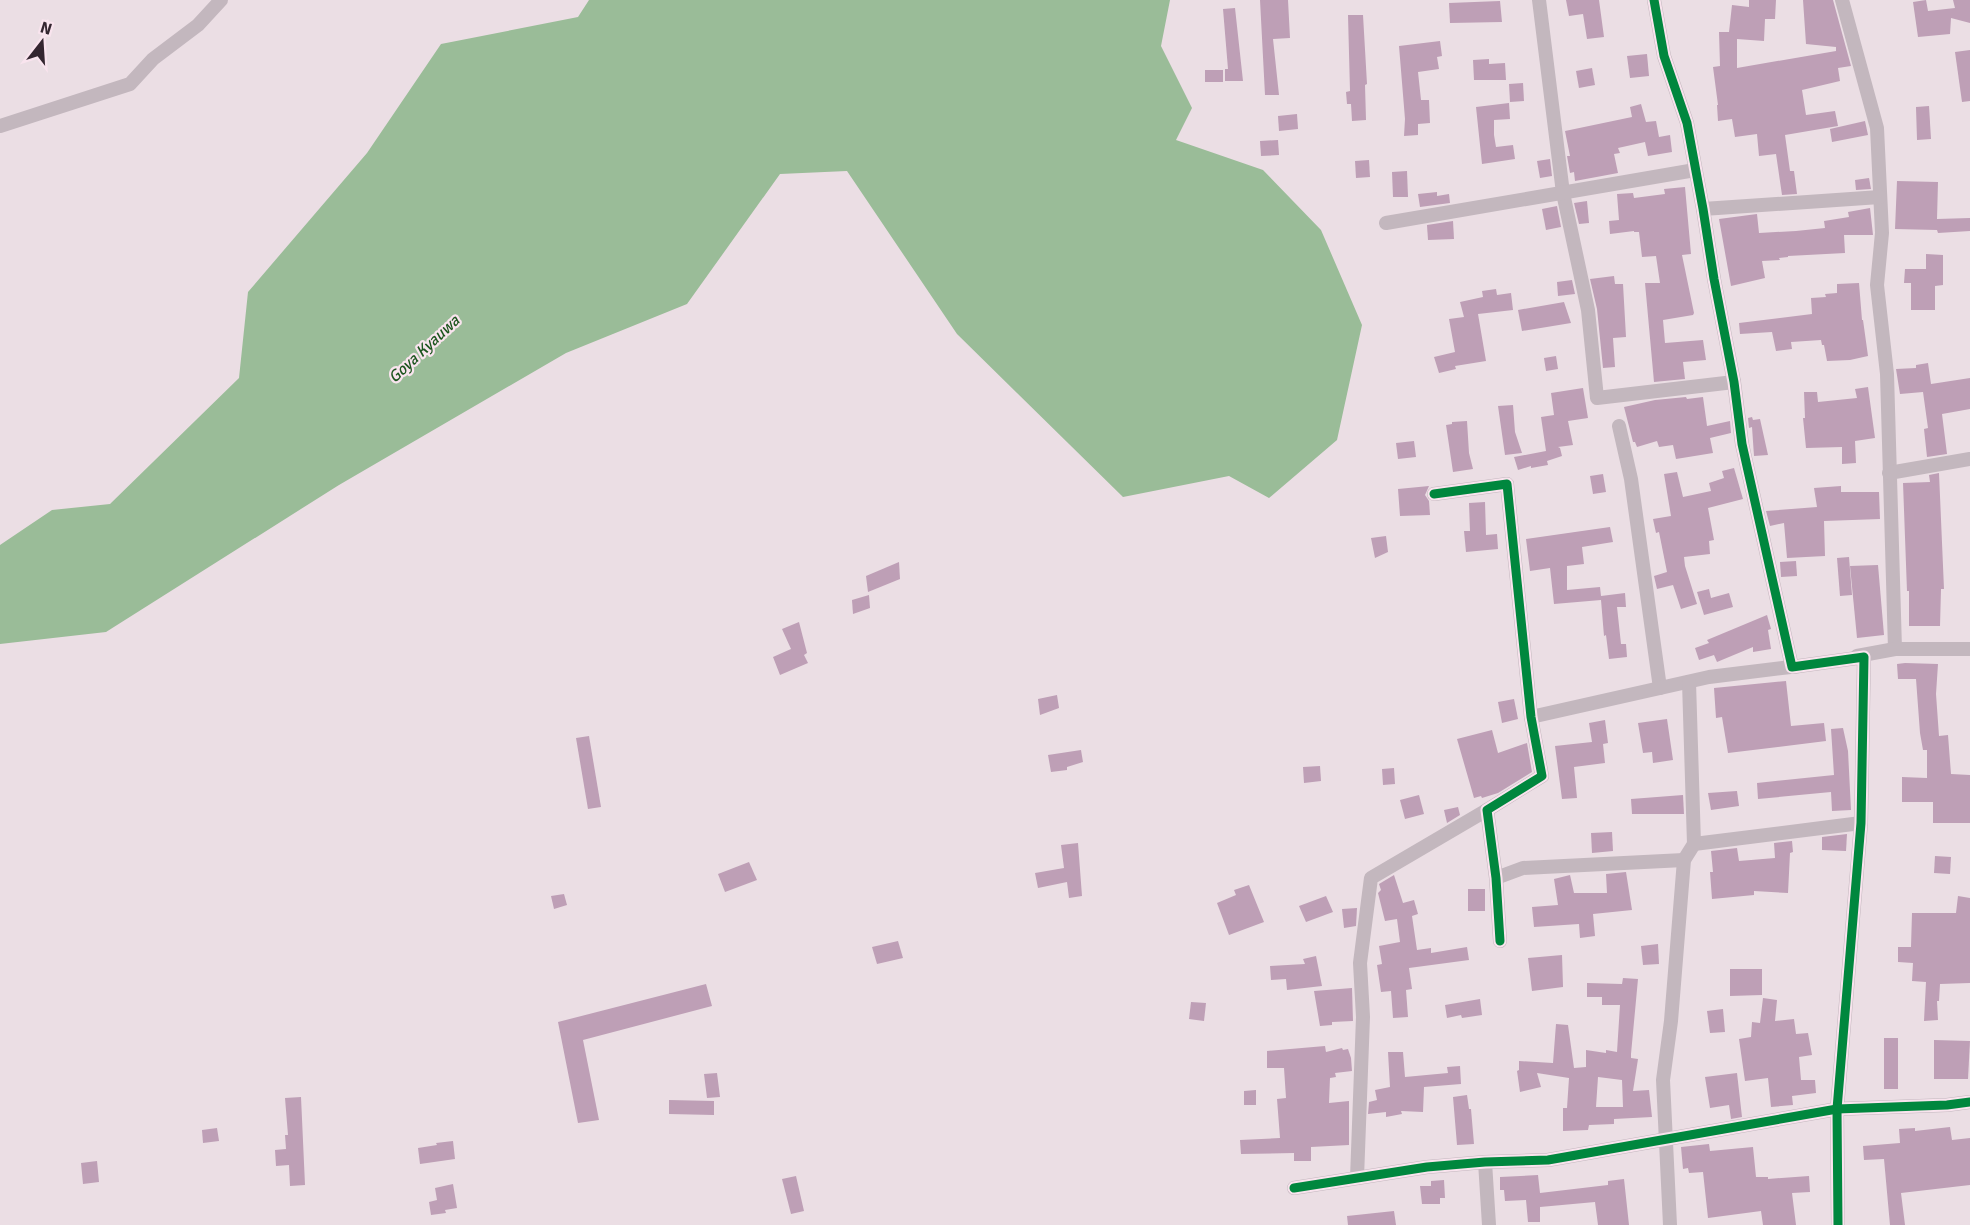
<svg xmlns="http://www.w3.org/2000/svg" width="1970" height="1225" font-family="Signika,sans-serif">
	<rect width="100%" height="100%" fill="#ebdee4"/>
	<path fill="#9abc98" d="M589,0h581l-9,46 31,62 -16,32 87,30 58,60 41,95 -25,115 -68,58 -40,-22 -106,21 -166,-163 -110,-163 -67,3 -93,130 -121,49 -227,132 -233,147 -106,12v-99l52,-35 58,-6 129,-126 9,-86 119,-139 74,-109 137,-27z"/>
	<g fill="#be9fb6" fill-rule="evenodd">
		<path d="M1260,0h28l2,38 -17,1 6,56h-14z"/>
		<path d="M1566,0h33l5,37 -17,2 -4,-25 -14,2z"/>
		<path d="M1749,0h27l-1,19h-10l-1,22 -27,-2v29l99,-17v-4l-30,-3 -3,-44h30l18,66 -13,2 2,13 -38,9 4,25 29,-4 3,15 -53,9 5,36h4l3,23 -15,1 -6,-41 -17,2 -2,-22 -22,3 -3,-18 -14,2 -1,-16h1l-5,-38 7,-1 -1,-34h10l3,-27 17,2z"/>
		<path d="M1926,0l2,11 27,-3 -2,-8h17v23l-19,-5 -1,16 -32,3 -5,-35z"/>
		<path d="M1500,1l2,21 -52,1 -1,-20z"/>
		<path d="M1235,8l8,73h-18v-12h3l-5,-60z"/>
		<path d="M1348,15h15l4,69 -2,1 1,35 -14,1 -1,-17h-4l-1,-12 4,-1z"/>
		<path d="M1440,41l2,15 -5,1 2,12 -21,3 3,28h8l1,23 -12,1v11l-14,1 1,-17 -6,-73z"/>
		<path d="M1970,50v51l-8,1 -7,-50z"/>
		<path d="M1647,54l2,22 -19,2 -3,-22z"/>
		<path d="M1489,59v5l16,-1 1,17h-32l-1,-20z"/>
		<path d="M1592,68l3,17 -16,3 -3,-17z"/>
		<rect x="1205" y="70" width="18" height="12"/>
		<path d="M1523,83l1,18 -14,1 -1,-18z"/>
		<path d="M1509,103l1,16 -16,1v15l2,12 17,-2 2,14 -33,5 -6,-57z"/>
		<path d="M1641,104l5,18 10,-1 3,16 11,-2 2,17 -24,4 -3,-14 -27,6 2,5 -6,1 4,19 -43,8 -1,-9 -4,1 -3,-17h3l-5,-25 67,-14 -2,-10z"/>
		<path d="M1929,106l2,33 -14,1 -1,-33z"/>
		<path d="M1297,114l1,15 -19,2 -1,-15z"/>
		<path d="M1865,121l3,14 -36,7 -2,-13z"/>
		<path d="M1278,140l1,15 -18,1 -1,-15z"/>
		<path d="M1550,159l2,17 -12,2 -3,-17z"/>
		<path d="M1369,160l1,17 -14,1 -1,-17z"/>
		<path d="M1407,171l1,26h-15l-1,-25z"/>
		<path d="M1869,178l2,11 -15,1 -1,-10z"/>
		<path d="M1897,181l41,1 -1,37 33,-1v13l-32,2 -1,-3 -42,-1z"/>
		<path d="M1685,187l6,67 -9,1 12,58 -1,2 -30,5 2,23 38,-3 3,20 -23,2 2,17 -31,3 -9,-99h15l-4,-27 -14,1 -3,-25h-5v-1l-24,3 -1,-13 10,-1 -2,-26 16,-1 1,5 31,-4 -1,-5z"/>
		<path d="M1437,192v4l12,-2 1,9 -30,4 -2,-13z"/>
		<path d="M1587,201l2,22 -10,1 -5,-21z"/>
		<path d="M1557,206l4,21 -15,3 -4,-21z"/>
		<path d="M1870,208l3,27h-29l1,18 -57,3v1l-9,1 1,2 -18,1 3,17 -34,8 -12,-67 38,-5 2,19 37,-2 29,-3 -1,-7 25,-4 -1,-5z"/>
		<path d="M1453,221l1,18 -26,1 -1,-15z"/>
		<path d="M1926,254l17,1v30l-8,1v24h-24v-27h-7l1,-14h21z"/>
		<path d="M1614,276l1,8h8l3,53 -13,1 2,29 -12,1 -6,-59 -7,-30z"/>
		<path d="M1572,280l3,14 -17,2 -1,-14z"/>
		<path d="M1859,283l3,37h1l5,36 -18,4 -23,1 -3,-16h-2l-1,-5 -30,2 1,7 -16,2 -4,-19 -32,2 -1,-11 73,-9 -1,-16 15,-1 -1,-3 12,-1v-9z"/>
		<path d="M1496,289l1,6 14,-2 2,17 -35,4 8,47 -31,5 1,3 -17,4 -5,-16 21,-5 -6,-33 15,-2 -4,-15 23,-5 -1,-6z"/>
		<path d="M1564,302l7,21 -49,8 -4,-21z"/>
		<path d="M1556,356l2,13 -12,2 -2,-13z"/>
		<path d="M1928,363l3,21 39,-6v31l-28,5 5,40 -20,3 -3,-28 4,-1 -5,-36 -23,2 -4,-25 20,-1v-3z"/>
		<path d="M1868,387l7,51 -20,3 1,22 -14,1v-17l-36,1 -3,-30h2l-1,-26h13l1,10 39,-4 -2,-9z"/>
		<path d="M1583,388l5,30 -20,3 5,24 -15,2 2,1 2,8 -15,5 1,4 -17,3v-2l-13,4 -4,-13 32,-6 -5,-34 13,-2 -3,-22z"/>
		<path d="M1686,397l1,2 16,-2 4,29 23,-5 1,12 -21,5 3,15 -37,6 -3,-14 -14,2 -2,-6 -20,6 -2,-5h-2l-9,-35 31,-7z"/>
		<path d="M1513,405l2,27 7,21 -17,2 -7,-49z"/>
		<path d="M1752,417l1,3 7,-1 8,36 -14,1 -2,-29 -3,1 -1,-10z"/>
		<path d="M1467,421l2,32 4,16 -20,3 -7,-47 6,-1v-2z"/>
		<path d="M1414,441l2,16 -18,2 -2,-16z"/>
		<path d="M1734,468l9,31 -35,9 6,32 -5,1 1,13 -26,3 1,9 12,38 -16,5 -8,-24 -16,4 -3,-13 13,-4 -8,-40 -3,1 -3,-14 18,-3 -7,-42 13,-2 6,25 28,-6 -2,-8 15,-5 -2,-7z"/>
		<path d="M1939,473l5,116h-3l-1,37h-31v-35h-2l-4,-108 27,-1 -1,-7z"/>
		<path d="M1603,474l3,18 -13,2 -3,-18z"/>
		<path d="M1429,486l-4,9 4,6 1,14 -30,1 -2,-27z"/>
		<path d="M1841,486v6h38l1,27 -56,2 1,35 -38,2 -3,-35 -14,3 -4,-15 51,-4 -3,-19z"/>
		<path d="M1485,502l1,33 11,-1 1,15 -32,3 -2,-21h6l-1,-28z"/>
		<path d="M1610,527l3,15 -31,5 2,17 -17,2v24l33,-3 1,9 24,-3 1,14h-9l4,37h5l1,13 -18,2 -3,-24 -2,1 -3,-36 -47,4 -4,-36 -20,3 -4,-32z"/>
		<path d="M1386,536l2,16 -13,6 -4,-20z"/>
		<path d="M1849,557l3,38 -12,1 -3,-38z"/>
		<path d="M1796,561l1,15 -16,1 -1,-15z"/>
		<path d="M899,562l1,17 -32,13 -2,-16z"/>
		<path d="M1878,565l6,70 -27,3 -7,-72z"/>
		<path d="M1709,589l2,9 18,-5 4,14 -29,8 -7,-23z"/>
		<path d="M869,595l1,13 -17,6 -1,-14z"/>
		<path d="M1767,615l4,14 -3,1 3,19 -18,3v-5l-36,15 -3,-7 -15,5 -4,-12 14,-5 -2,-3z"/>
		<path d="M799,622l8,31 -3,2 4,8 -28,12 -7,-18 18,-8 -9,-20z"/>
		<path d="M1905,663l33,1 -2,30 3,42 9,-1 3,39 19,1v48h-37v-21h-31v-25l25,1v-28h-4l-3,-17 -4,-54h-18l-1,-15z"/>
		<path d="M1786,681l5,45 33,-3 2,18 -98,12 -6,-36 -6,1 -2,-30z"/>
		<path d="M1057,695l2,13 -19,7 -2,-16z"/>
		<path d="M1514,699l4,20 -16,4 -4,-21z"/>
		<path d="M1667,719l6,41 -20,3 -1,-11 -9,1 -5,-30z"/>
		<path d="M1605,720l3,23 -5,1 2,19 -31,4 3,31 -15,1 -7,-53 37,-4 -3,-19z"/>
		<path d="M1843,728l5,23 3,59 -19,1 -1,-19 -73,7 -1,-16 77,-8 -3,-46z"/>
		<path d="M1492,730l6,23 29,-10 5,29 -34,21 -16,5 -1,-2 -7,2 -17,-59z"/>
		<path d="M589,736l12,71 -13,2 -12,-71z"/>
		<path d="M1081,750l2,12 -16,5v3l-16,2 -3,-17z"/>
		<path d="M1320,766l1,15 -17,2 -1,-16z"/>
		<path d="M1394,768l1,16 -12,1 -1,-16z"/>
		<path d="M1737,791l2,15 -28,4 -3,-17z"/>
		<path d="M1419,795l5,19 -19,5 -5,-19z"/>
		<path d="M1683,795l1,19h-52l-1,-15z"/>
		<path d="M1458,807l2,8 -13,8 -3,-13z"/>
		<path d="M1612,832l1,19 -21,2 -1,-20z"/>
		<path d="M1847,834l-1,17 -24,-1v-13z"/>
		<path d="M1792,841l1,11 -3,1 -2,40 -34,-2v4l-42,4 -2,-27h3l-2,-21 26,-3 2,13 36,-3 -1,-15z"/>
		<path d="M1078,843l4,53 -13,2 -2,-16 -29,6 -3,-15 29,-5 -3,-23z"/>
		<path d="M1935,856l16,1 -1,17 -16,-1z"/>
		<path d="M749,862l8,18 -32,12 -7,-18z"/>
		<path d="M1626,872l6,38 -39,4 2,22 -15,2 -1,-14 -45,3 -2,-20 26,-2 -4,-26 16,-4 4,18h33l-1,-19z"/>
		<path d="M1394,875l9,28 11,-3 4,14 -6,2 5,34 14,-2v5l36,-6 2,13 -60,8 3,21 -6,1 2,27 -15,1 -2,-27 -10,1 -4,-27 5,-1 -3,-18 21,-4 -3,-23 -12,2 -7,-28 3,-3 -2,-6z"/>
		<path d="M1249,885l15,37 -35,13 -12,-32 19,-8 -2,-5z"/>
		<rect x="1468" y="889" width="17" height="22"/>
		<path d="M564,894l3,11 -13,4 -3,-13z"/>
		<path d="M1326,896l7,16 -27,10 -7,-16z"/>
		<path d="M1958,896l12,2v85l-30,1 -1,17h-2l1,19 -14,1 2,-39 -14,-1 1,-18 -15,-1v-15h13l1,-34h44z"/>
		<path d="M1357,908l-1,18 -12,2 -2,-19z"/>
		<path d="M898,941l5,17 -26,6 -5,-17z"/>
		<path d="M1658,944l1,20 -16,1 -2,-19z"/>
		<path d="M1562,955l1,32 -31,4 -4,-33z"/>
		<path d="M1316,956l6,30 -35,4 -1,-11 -15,1 -1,-14 35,-2 -2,-5z"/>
		<path d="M1730,969h32v26l-32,1z"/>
		<path d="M1623,978l15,1 -7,75v4l7,1 -5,32 16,-1 3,27 -38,2v5l-25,1 -1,5 -25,1v-23h4l2,-30 -32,-5 4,14 -21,5 -3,-21 2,-1v-9l34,2 3,-39 12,1 6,43 12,-1v-17l20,3v-3l11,2 3,-47h-18v-8h-15v-14l35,1zM1598,1077l24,3 1,27h-27z"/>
		<path d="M706,984l6,22 -129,34 16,80 -21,3 -20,-101z"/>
		<path d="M1352,988l1,33 -21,1v3l-12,1 -6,-35z"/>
		<path d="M1763,998l14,2 -2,21 19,-2 2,15 12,-1 4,22 -13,2 2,23h14l1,13 -24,3 1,9 -22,2 -3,-29 -23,3 -6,-42 12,-2 1,-15 8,1z"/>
		<path d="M1480,999l2,16 -20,3 -1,-3 -14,3 -2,-13z"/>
		<path d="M1191,1002l15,1 -2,18 -15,-2z"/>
		<path d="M1723,1009l2,23 -15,1 -3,-22z"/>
		<rect x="1884" y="1038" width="14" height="51"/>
		<path d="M1934,1040l36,1 -2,38h-34z"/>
		<path d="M1325,1046l1,6 16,-4 1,2 5,-1 3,9 1,13 -17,2 1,4 -6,1 -1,25 20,-2v44l-38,2v14h-17v-8l-53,1 -1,-14 40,-2 -3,-39 9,-1 -2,-30h-17v-17z"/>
		<path d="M1388,1052h15l2,25 43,-4 -1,-6 13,-1 1,18 -37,3 -1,25 -22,-1 1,3 -16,3v-5l-18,2 1,-12 8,-2 -2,-10 15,-3z"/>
		<path d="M717,1073l3,24 -13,1 -3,-24z"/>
		<path d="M1737,1073l5,44 -11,2 -2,-14 -19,3 -5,-31z"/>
		<path d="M1256,1090v15h-12v-14z"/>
		<path d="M1467,1095l2,14h2l3,35 -17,1 -4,-48z"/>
		<path d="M301,1097l4,88 -15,1 -1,-21 -13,1 -1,-16 11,-1 -1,-14h3l-3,-37z"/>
		<path d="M669,1100l45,1v14l-45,-1z"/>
		<path d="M1950,1127l2,13 18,-2v47l-69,8 4,32h-15l-6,-66 -20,1 -1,-14 37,-3 -1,-14 16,-1v3z"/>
		<path d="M217,1128l2,13 -16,2 -1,-13z"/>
		<path d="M453,1141l2,18 -35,5 -2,-16 19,-3 -1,-2z"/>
		<path d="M1709,1144l1,7 43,-4 3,30h12v2l41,-3 1,16 -18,1 4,32h-33l-2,-14 -53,7 -5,-46 -14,1 -1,-5 -5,1 -2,-22z"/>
		<path d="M97,1161l2,21 -16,2 -2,-21z"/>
		<path d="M1538,1175l2,18 68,-8v-4l16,-2 5,46h-31l-3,-23 -55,5v15h-12l-2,-22 -21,1 -1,-11h-4v-13z"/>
		<path d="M796,1176l8,35 -13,3 -9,-35z"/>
		<path d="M1444,1180l1,18h-5v6h-18l-2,-18h11v-5z"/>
		<path d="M453,1184l4,24 -12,2 1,3 -15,2 -2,-13 8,-2 -2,-12z"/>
		<path d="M1394,1211l2,14h-48l-1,-9z"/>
	</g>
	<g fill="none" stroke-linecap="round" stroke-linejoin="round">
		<g stroke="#c3b7be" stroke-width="14">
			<path d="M1539,0l24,193 25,117 9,88 137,-16"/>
			<path d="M1654,0l10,56 23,67 16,86 11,70 20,103 8,62 50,223 72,-10 -3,166 -24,286 1,116"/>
			<path d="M1842,0l35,128 5,105 -5,52 10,89 8,275"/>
			<path d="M0,126l130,-42 23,-25 45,-34 23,-25"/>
			<path d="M1703,209l177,-12"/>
			<path d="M1386,223l309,-53"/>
			<path d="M1619,426l12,53 29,209"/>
			<path d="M1889,473l81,-14"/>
			<path d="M1434,494l73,-10 24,233 11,59 -55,34 9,68 4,63"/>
			<path d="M1857,656l38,-7h75"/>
			<path d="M1531,717l178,-40 90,-11"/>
			<path d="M1694,844l167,-21"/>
			<path d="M1496,878l27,-10 161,-8"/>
			<path d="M1485,1162l4,63"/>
			<path d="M1357,1178l6,-161 -3,-54 11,-85 116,-68"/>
			<path d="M1294,1188l133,-21 58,-5 63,-2 289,-51 110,-4 23,-3"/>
			<path d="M1670,1225l-7,-145 8,-59 13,-161 10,-16 -5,-162"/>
		</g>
		<defs>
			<g id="cycleway">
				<path d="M1654,0l10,56 23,67 16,86 11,70 20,103 8,62 50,223 72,-10 -3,166 -24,286 1,116"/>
				<path d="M1434,494l73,-10 24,233 11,59 -55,34 9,68 4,63"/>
				<path d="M1294,1188l133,-21 58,-5 63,-2 289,-51 110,-4 23,-3"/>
			</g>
		</defs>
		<use href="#cycleway" stroke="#f9e4ee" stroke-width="13"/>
		<use href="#cycleway" stroke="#00873e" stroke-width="9"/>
	</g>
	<g text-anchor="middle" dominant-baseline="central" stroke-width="4.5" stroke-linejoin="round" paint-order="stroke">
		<g font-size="16" font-style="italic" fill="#1c551e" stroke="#f9e4ee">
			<text transform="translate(424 349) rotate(-43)">Goya Kyauwa</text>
		</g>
	</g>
	<g transform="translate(42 42) rotate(17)" stroke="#f9e4ee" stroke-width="4.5" paint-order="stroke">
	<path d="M0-4.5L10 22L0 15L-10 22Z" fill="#342630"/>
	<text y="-9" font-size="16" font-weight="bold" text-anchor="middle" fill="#342630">N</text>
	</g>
</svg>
